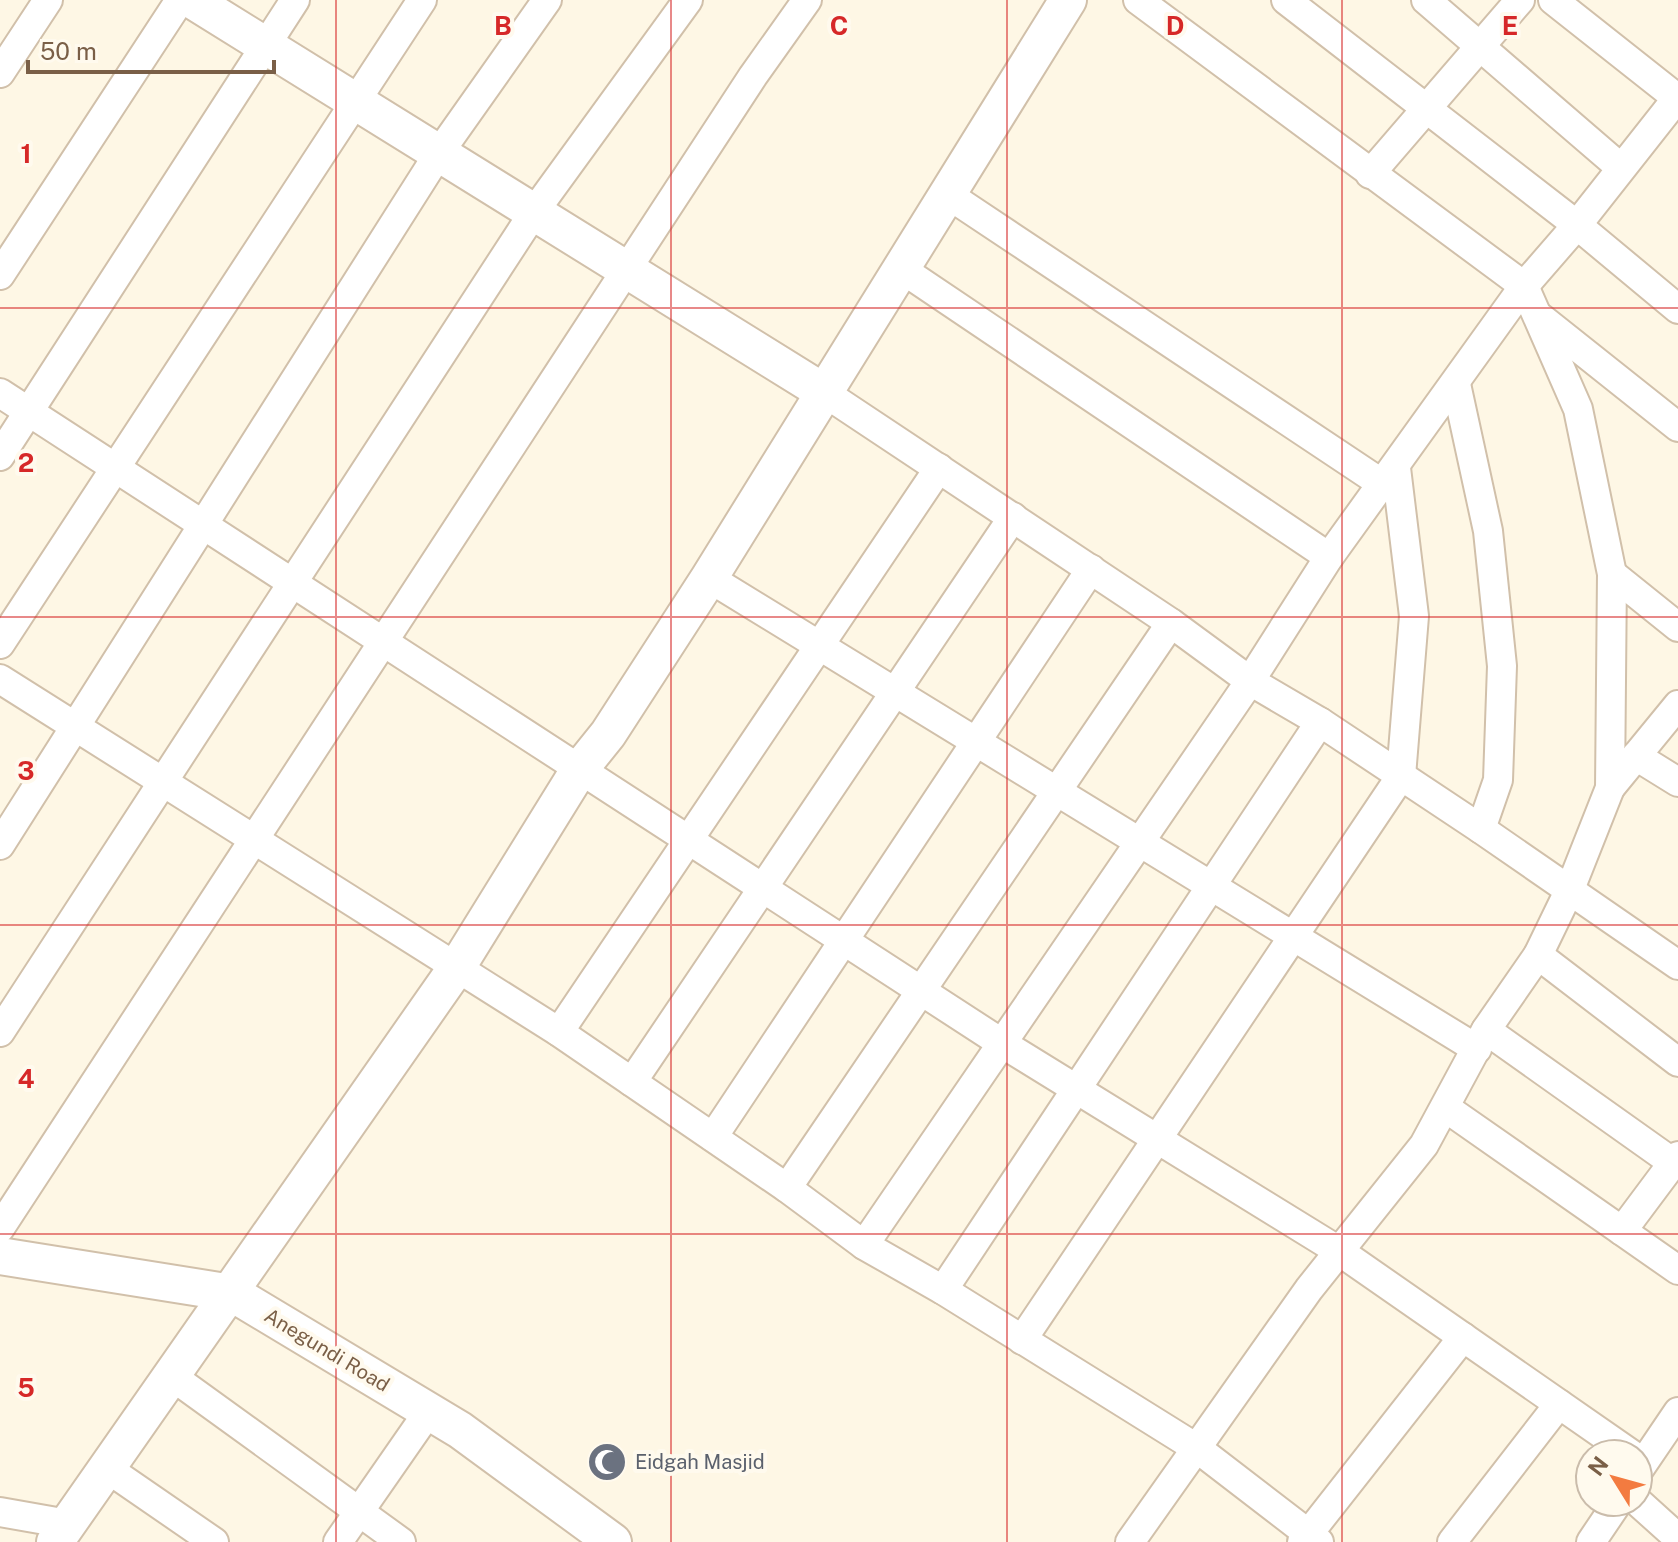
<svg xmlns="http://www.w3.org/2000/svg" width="1678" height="1542" font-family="'Public Sans',sans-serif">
	<rect width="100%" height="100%" fill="#fef7e5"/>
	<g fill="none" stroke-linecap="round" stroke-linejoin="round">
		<defs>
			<g id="minor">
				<path d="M1286,0l291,225 101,84"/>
				<path d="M1426,0l195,168"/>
				<path d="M1553,0l124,98"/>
				<path d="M0,73l48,-73"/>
				<path d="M1370,174l150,-174"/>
				<path d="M947,194l437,291"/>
				<path d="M900,268l429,289"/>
				<path d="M0,275l180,-275"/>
				<path d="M1541,318l137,109"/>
				<path d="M1456,384l32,147 14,135 -4,114 -17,49"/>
				<path d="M822,391l349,232 79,58 70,41 161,107 197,136"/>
				<path d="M0,393l1000,649 339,209 292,203"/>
				<path d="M0,456l295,-456"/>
				<path d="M1612,574l66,53"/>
				<path d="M709,578l768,471"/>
				<path d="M0,644l422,-644"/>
				<path d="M0,679l559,353 228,156 77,57 79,45 255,159 121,93"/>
				<path d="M1636,756l42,26"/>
				<path d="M1610,788l68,-83"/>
				<path d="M0,845l439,-692 108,-153"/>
				<path d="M1538,955l140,107"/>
				<path d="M1486,1030l186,132"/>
				<path d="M0,1032l534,-820 154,-212"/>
				<path d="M559,1032l380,-564"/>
				<path d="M632,1082l381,-565"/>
				<path d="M1446,1108l232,162"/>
				<path d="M713,1137l378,-568"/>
				<path d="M787,1188l384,-565"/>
				<path d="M0,1228l753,-1152 54,-76"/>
				<path d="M1622,1231l56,-75"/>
				<path d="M864,1245l386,-564 79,-124 195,-271 53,-61 101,-128"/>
				<path d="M943,1290l377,-568"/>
				<path d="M1022,1340l379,-564 13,-160 -18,-148"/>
				<path d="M173,1377l228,165"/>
				<path d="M108,1469l106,73"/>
				<path d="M1638,1471l40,-59"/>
				<path d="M1638,1502l40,36"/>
				<path d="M0,1512l68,12"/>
				<path d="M338,1542l91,-131"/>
				<path d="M1130,1542l179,-253 115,-144 62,-115 52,-75 32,-66 40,-101 2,-214 -34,-165 -54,-123 -386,-286"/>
				<path d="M1302,1542l161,-205"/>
				<path d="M1452,1542l107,-138"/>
				<path d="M1591,1542l27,-40"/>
			</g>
			<g id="tertiary">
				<path d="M192,0l630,391"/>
				<path d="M0,1256l232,37 228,137 153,112"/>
				<path d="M55,1542l402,-575 122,-197 29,-36 101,-156 359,-578"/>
			</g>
		</defs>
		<use href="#minor" stroke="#d1c0aa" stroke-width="32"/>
		<use href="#tertiary" stroke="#d1c0aa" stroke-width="40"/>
		<use href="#minor" stroke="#fff" stroke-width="28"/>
		<use href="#tertiary" stroke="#fff" stroke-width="36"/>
	</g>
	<path fill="none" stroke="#d62828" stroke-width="2" stroke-opacity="0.55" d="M336,0v1542M671,0v1542M1007,0v1542M1342,0v1542M0,308h1678M0,617h1678M0,925h1678M0,1234h1678"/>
	<defs>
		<symbol id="mosque-disc" viewBox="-11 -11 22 22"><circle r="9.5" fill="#6b7280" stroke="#fffaee"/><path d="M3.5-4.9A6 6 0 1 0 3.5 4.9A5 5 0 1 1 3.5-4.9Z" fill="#fff"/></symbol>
	</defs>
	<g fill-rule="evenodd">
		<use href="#mosque-disc" x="585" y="1440" width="44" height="44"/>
	</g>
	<g text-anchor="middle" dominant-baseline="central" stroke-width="8" stroke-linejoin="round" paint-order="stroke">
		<g font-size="20" fill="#7a5f47" stroke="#fffaee">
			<text transform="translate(327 1350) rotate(31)">Anegundi Road</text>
		</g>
		<g font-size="20" fill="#5b616d" stroke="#fffaee" text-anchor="start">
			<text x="635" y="1462">Eidgah Masjid</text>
		</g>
	</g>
	<g font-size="26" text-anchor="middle" font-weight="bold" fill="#d62828" stroke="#fffaee" stroke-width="8" stroke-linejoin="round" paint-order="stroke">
		<text x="503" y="35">B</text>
		<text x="839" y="35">C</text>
		<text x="1175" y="35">D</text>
		<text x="1510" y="35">E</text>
		<text x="26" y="163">1</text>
		<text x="26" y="472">2</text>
		<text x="26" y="780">3</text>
		<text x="26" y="1088">4</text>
		<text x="26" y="1397">5</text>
	</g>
	<g transform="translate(1614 1478) rotate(307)"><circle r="38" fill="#fffaee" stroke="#cabcab" stroke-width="2"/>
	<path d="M0-6L14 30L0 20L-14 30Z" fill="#f37b40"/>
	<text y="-12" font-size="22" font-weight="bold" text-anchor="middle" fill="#7a5f47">N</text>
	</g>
	<path d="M28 60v12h246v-12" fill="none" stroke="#7a5f47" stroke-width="4"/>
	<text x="40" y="60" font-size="24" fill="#7a5f47" stroke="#fffaee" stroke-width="6" paint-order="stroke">50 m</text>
</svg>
